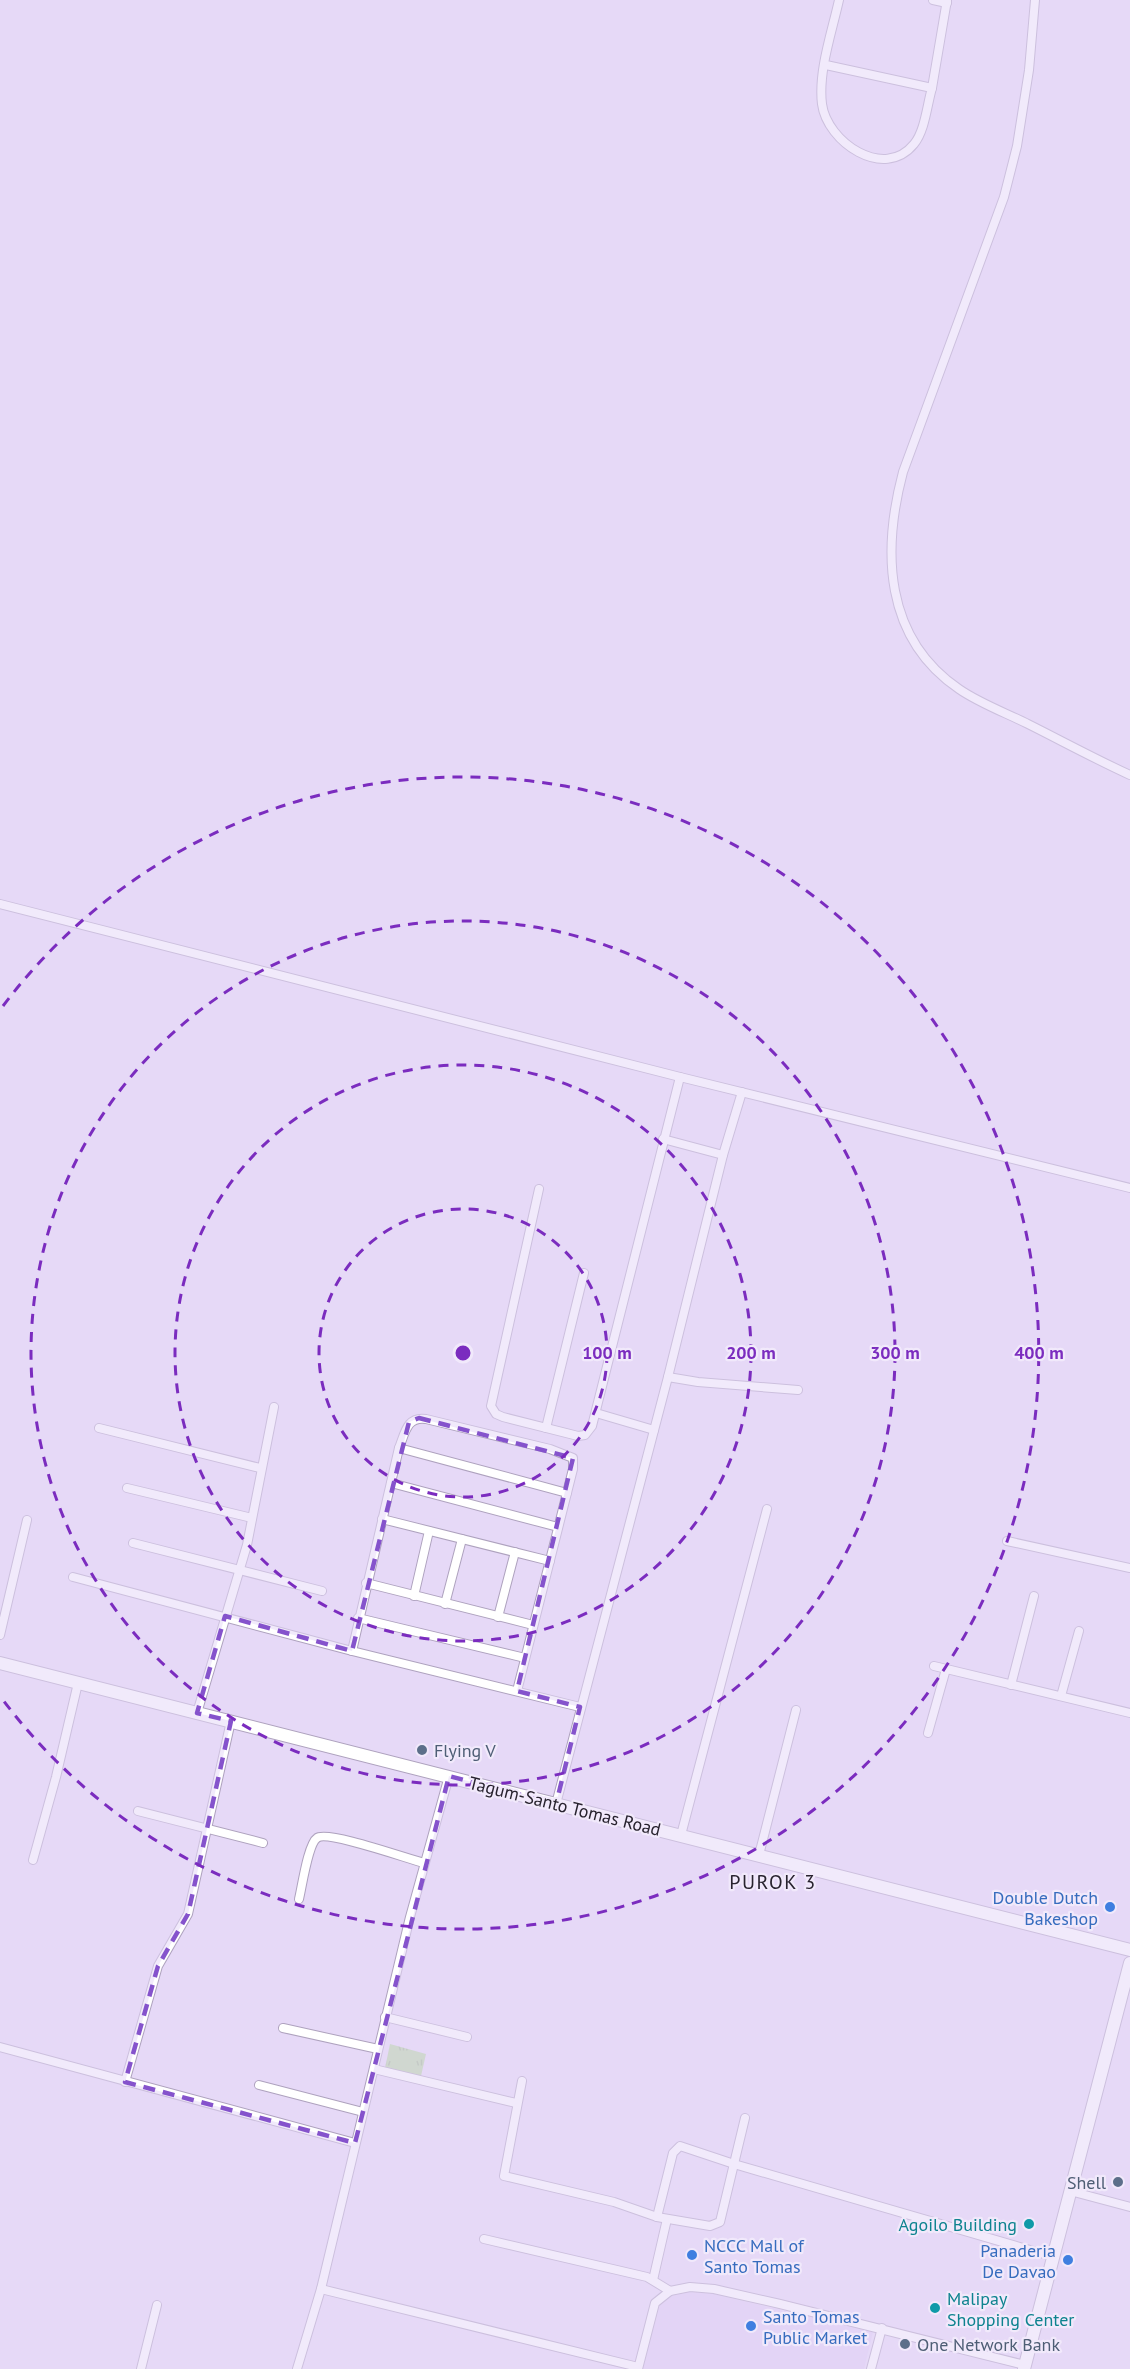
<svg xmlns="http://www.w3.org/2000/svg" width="1130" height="2369" font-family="'PT Sans',sans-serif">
	<defs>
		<pattern id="grass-tufts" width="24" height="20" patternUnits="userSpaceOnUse" patternTransform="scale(1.5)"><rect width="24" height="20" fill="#b6d5a1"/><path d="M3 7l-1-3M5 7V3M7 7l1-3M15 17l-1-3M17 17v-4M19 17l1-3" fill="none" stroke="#9cb78b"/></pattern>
	</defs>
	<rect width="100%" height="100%" fill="#e6d9f7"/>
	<path fill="#dfcff4" d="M690,2292l24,2 159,38 -9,37h-222l18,-64 11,-9z"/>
	<path fill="url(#grass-tufts)" d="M390,2044l36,10 -5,22 -36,-8z"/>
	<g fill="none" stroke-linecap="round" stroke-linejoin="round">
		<defs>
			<g id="street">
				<path d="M933,0l14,3"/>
				<path d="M1035,0l-6,70 -12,76 -13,51 -101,275c-21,79 -19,166 56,217 20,14 47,24 69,35 34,17 67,35 102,51"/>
				<path d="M826,65l106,23c-5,17 -7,43 -18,56 -30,37 -87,-2 -92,-40 -4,-33 10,-72 17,-104"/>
				<path d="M932,88l15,-88"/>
				<path d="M0,904l680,173 450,111"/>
				<path d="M663,1139l60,16"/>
				<path d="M539,1189l-48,217 5,8 7,3 75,19 7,-1 7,-9 88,-349"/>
				<path d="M668,1377l30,5 100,8"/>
				<path d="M596,1413l58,17"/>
				<path d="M99,1428l161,40"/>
				<path d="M546,1428l38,-155"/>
				<path d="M399,1448l168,45"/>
				<path d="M391,1483l167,44"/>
				<path d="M127,1488l125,30"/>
				<path d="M382,1519l168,42"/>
				<path d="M1007,1541l123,27"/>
				<path d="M133,1543l189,48"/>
				<path d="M73,1577l279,74 228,56"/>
				<path d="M366,1583l167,42"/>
				<path d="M414,1596l15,-65"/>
				<path d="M445,1604l17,-65"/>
				<path d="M498,1617l17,-65"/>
				<path d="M358,1618l167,40"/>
				<path d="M0,1635l27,-115"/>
				<path d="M352,1651l47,-203c6,-15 8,-32 27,-29l124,30 23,9v11l-56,222"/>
				<path d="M934,1666l196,47"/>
				<path d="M1011,1685l23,-89"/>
				<path d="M1061,1696l18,-65"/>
				<path d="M197,1713l50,-168 27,-138"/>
				<path d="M928,1733l18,-64"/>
				<path d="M556,1804l112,-427 55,-222 19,-63"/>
				<path d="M138,1811l125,32"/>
				<path d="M681,1835l86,-326"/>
				<path d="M759,1855l37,-145"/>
				<path d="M33,1860l23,-83 22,-94"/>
				<path d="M299,1899c3,-12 9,-55 18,-61 10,-8 91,21 107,25"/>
				<path d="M385,2017l82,20"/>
				<path d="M283,2028l95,21"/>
				<path d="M0,2047l355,96"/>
				<path d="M374,2069l142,34"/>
				<path d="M522,2081l-18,95 110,26 43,15 53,9 10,-4 25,-104"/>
				<path d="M125,2082l33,-116 30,-52 43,-193"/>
				<path d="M259,2085l104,27"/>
				<path d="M1070,2191l60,16"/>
				<path d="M657,2217l16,-64 7,-7 54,18 320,93"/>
				<path d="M484,2239l163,38 23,14"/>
				<path d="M653,2280l14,-61"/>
				<path d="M321,2289l317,78"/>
				<path d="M141,2369l16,-64"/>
				<path d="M297,2369l24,-80 89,-372 39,-141"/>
				<path d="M638,2369l17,-66 15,-12 20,-4 24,2 66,15 245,61"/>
				<path d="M871,2369l11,-41"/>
			</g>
			<path id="secondary" d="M0,1663l1130,287"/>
			<path id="primary" d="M1024,2369l106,-406"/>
		</defs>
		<use href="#street" stroke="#aea2be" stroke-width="10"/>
		<use href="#secondary" stroke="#aea2be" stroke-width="14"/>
		<use href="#primary" stroke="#aea2be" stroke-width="14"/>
		<use href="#street" stroke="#fff" stroke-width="8"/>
		<use href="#secondary" stroke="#fff" stroke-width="12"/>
		<use href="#primary" stroke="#fff" stroke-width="12"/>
	</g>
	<path d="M0 0H1130V2369H0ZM419,1418l154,40 -56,233 63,16 -24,97 -107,-28 -94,367 -230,-61 33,-116 30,-52 43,-193 -34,-8 28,-97 127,35 57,-229z" fill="#e6d9f7" fill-opacity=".55" fill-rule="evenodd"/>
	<path fill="none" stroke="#8553cc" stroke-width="4.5" stroke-dasharray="12 8" stroke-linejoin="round" d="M419,1418l154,40 -56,233 63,16 -24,97 -107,-28 -94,367 -230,-61 33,-116 30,-52 43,-193 -34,-8 28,-97 127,35 57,-229z"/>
	<g fill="none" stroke="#7b2cbf" stroke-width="3" stroke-dasharray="10 8">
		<circle cx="463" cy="1353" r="144"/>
		<circle cx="463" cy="1353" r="288"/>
		<circle cx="463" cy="1353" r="432"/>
		<path d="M3 1006A576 576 0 1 1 3 1700"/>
	</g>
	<g fill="#5c6f8a" stroke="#f1e9fb" stroke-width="2">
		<circle cx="422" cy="1750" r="6"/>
		<circle cx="1118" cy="2182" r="6"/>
		<circle cx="905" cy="2344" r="6"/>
	</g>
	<g fill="#3f7fe0" stroke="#f1e9fb" stroke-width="2">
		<circle cx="1110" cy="1907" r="6"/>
		<circle cx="692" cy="2255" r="6"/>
		<circle cx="1068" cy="2260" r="6"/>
		<circle cx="751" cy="2326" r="6"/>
	</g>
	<g fill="#0f9aa8" stroke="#f1e9fb" stroke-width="2">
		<circle cx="1029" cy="2224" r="6"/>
		<circle cx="935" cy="2308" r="6"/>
	</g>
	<g text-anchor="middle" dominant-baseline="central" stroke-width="4.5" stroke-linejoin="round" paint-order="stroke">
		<g font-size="18" fill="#4e5e75" stroke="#f1e9fb" text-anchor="start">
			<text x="434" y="1750">Flying V</text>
			<text x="1106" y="2182" text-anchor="end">Shell</text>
			<text x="917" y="2344">One Network Bank</text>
		</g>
		<g font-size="18" fill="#28232f" stroke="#f1e9fb">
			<text transform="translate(565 1806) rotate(14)">Tagum-Santo Tomas Road</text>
		</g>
		<g font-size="18" fill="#366cbe" stroke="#f1e9fb" text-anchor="end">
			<text x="1098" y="1897">Double Dutch<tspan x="1098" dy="21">Bakeshop</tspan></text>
			<text x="704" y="2245" text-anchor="start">NCCC Mall of<tspan x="704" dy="21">Santo Tomas</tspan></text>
			<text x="1056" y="2250">Panaderia<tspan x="1056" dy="21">De Davao</tspan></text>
			<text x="763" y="2316" text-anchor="start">Santo Tomas<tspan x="763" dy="21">Public Market</tspan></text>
		</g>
		<g font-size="18" fill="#0d838f" stroke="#f1e9fb" text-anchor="end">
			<text x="1017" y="2224">Agoilo Building</text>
			<text x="947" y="2298" text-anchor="start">Malipay<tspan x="947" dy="21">Shopping Center</tspan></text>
		</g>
		<g font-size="20" letter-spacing="1.5" fill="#28232f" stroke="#f1e9fb">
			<text x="773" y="1882">PUROK 3</text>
		</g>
	</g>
	<circle cx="463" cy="1353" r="9" fill="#7b2cbf" stroke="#f1e9fb" stroke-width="3"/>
	<g font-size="18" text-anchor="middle" font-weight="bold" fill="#7b2cbf" stroke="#f1e9fb" stroke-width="4.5" stroke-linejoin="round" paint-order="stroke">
		<text x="607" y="1359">100 m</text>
		<text x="751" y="1359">200 m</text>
		<text x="895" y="1359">300 m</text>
		<text x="1039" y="1359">400 m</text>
	</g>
</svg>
